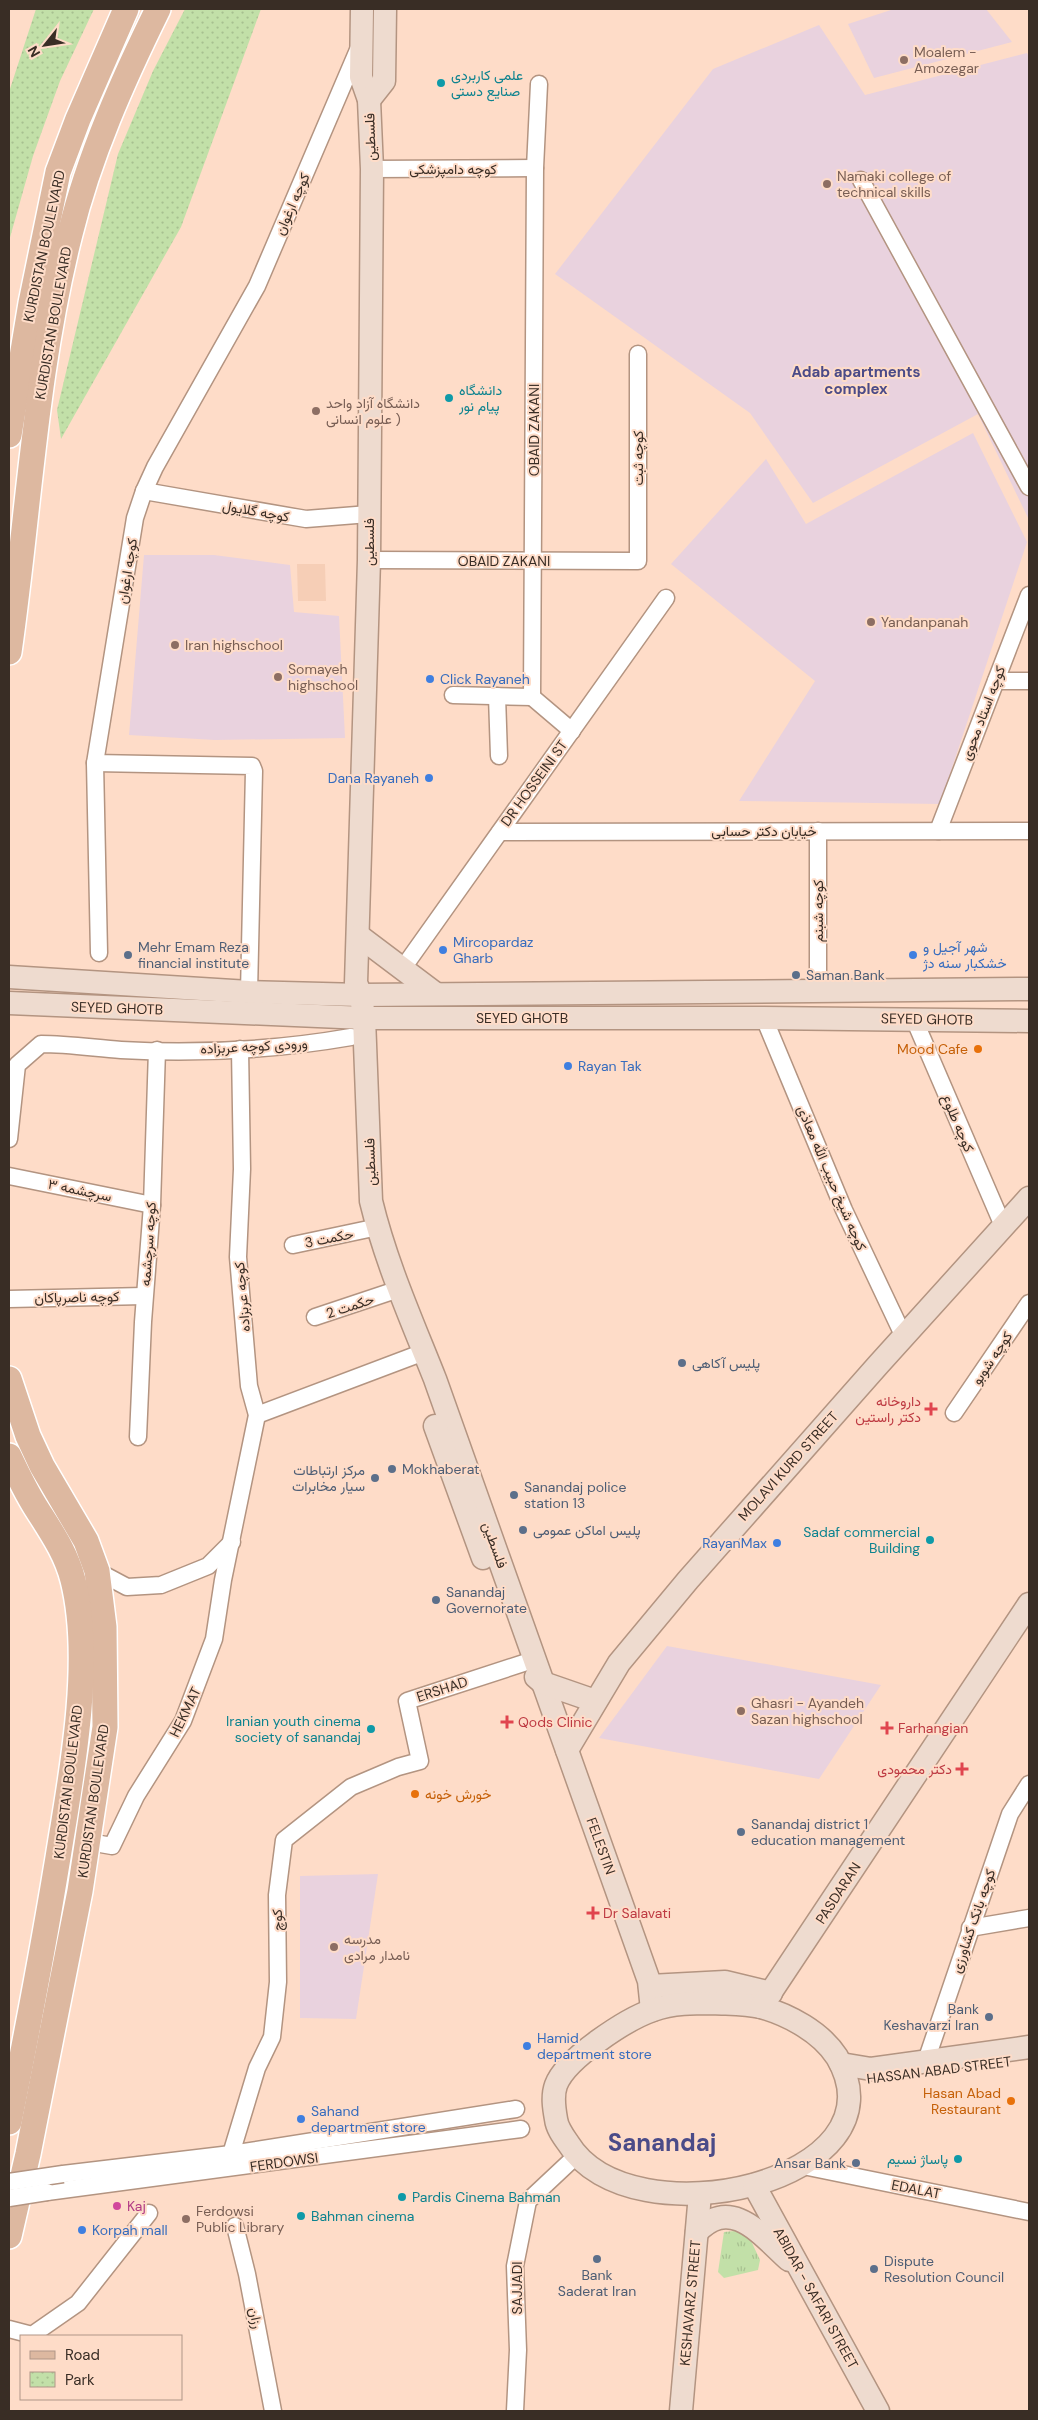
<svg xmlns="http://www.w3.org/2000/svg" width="1038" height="2420" font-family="'DM Sans',Vazirmatn,sans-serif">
	<defs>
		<pattern id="grass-tufts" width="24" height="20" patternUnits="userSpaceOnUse" patternTransform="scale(1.25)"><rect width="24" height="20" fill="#c2e0a8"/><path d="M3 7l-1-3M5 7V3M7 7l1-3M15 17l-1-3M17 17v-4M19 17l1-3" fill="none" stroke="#a7c090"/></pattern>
		<pattern id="park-dots" width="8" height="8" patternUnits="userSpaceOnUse" patternTransform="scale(1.25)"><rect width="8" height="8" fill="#c2e0a8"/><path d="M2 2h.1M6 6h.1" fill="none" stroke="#a7c090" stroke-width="1.8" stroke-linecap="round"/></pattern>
	</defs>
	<rect width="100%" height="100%" fill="#fedcc8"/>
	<path fill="#f6ceb6" d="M297,564h28l1,37h-28z"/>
	<g fill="#e9d2de">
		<path d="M894,9h92l26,33 -138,36 -26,-54z"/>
		<path d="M819,25l46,70 162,-42 2,4v463l-51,-106 -165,89 -63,-90 -195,-139 158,-205z"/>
		<path d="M973,433l54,109 -87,262 -201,-3 76,-120 -144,-117 95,-105 40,65z"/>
		<path d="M144,555h70l76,10 4,47 45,4 6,122 -130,2 -86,-5z"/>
		<path d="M667,1646l214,39 -62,94 -220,-41z"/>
		<path d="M378,1874l-22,145 -56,-1v-142z"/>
	</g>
	<path fill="url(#grass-tufts)" d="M746,2230l14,30 -2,10 -34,8 -6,-6 6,-40z"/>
	<g fill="url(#park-dots)">
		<path d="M36,9h58l-34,72 -27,75 -24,85v-149z"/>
		<path d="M185,9h76l-80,218 -120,212 -4,-29 61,-256 35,-83z"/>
	</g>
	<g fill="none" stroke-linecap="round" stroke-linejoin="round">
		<defs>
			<g id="street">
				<path d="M372,169l163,-1"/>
				<path d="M861,180l168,307"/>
				<path d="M144,491l162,28 63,-5"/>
				<path d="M369,560l269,1v-207"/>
				<path d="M996,681h33"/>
				<path d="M453,695l79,2"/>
				<path d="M497,696l2,60"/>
				<path d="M532,697l3,-529 4,-84"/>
				<path d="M532,697l40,34"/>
				<path d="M95,763l4,190"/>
				<path d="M818,831v160"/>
				<path d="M938,831l91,-236"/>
				<path d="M500,832l529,-1"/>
				<path d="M403,968l263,-370"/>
				<path d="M249,992l5,-221 -2,-5 -157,-3 40,-245 9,-27 11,-24 102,-181 101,-236"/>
				<path d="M764,1018l80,192 60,127"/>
				<path d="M914,1019l90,209"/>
				<path d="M9,1139l8,-74 24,-21c27,0 53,4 80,6 76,4 155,0 230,-13"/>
				<path d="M9,1176l143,29"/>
				<path d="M293,1245l85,-18"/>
				<path d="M9,1299l135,-3"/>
				<path d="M315,1317l84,-28"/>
				<path d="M954,1413l75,-110"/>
				<path d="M257,1415l167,-63"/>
				<path d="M138,1437l5,-115 9,-117 5,-155"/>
				<path d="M97,1571l30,16 34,-2 47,-19 24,-24"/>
				<path d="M89,1842l23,4 24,-50 47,-75 31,-82 9,-59 34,-165 -8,-29 -11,-129 4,-88 -2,-120"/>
				<path d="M970,1928l59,-10"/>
				<path d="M926,2061l84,-247 19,-30"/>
				<path d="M231,2154l26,-86 15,-31 6,-55 -1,-87 7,-55 67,-53 47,-20 22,-6 -13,-60 129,-42"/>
				<path d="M803,2166l226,46"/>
				<path d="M63,2174l168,-20 285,-45"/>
				<path d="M47,2192l474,-63"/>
				<path d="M235,2226l12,48 26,137"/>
				<path d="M9,2329l23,6 46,-32 71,-90"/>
				<path d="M515,2411l3,-61 -3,-84 13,-65 48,-45"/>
			</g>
			<g id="secondary">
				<path d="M362,9l-1,68 8,23 3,69 -3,391 -13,423 5,12 3,23 7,183c15,62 41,120 64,178l214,602 3,29"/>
				<path d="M369,100l15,-19 1,-72"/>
				<path d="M359,936l77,58"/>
				<path d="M9,977l240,15 112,3 668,-6"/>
				<path d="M9,1003l355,15h400l265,3"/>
				<path d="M435,1426l48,132"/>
				<path d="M536,1677l7,6 52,18"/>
				<path d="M567,1750l52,-87 69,-83 190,-215 151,-167"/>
				<path d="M650,1986l75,-4 46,11"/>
				<path d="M714,2003c16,1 32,1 47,4 28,8 60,25 76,50 73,124 -207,188 -269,86 -5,-7 -11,-15 -12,-24 -2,-11 -4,-23 0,-34 10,-27 71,-66 97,-75 20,-7 41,-7 61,-7z"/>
				<path d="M761,2007l268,-403"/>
				<path d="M841,2064l30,5 158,-22"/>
				<path d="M754,2185l124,226"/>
				<path d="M697,2232c35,-37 65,4 92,28"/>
				<path d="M681,2411l19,-217"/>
			</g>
			<g id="primary">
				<path d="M9,435l22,-132 27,-131 20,-53 48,-110"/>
				<path d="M9,652c20,-139 26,-281 61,-418 19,-78 53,-154 88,-225"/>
				<path d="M9,1379l19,57 14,30 44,75 11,30 7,56 1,100 -25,164 -52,263 -19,82"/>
				<path d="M9,1456c8,17 16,34 26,50 15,24 31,46 38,74 19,75 1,182 -12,259 -15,94 -33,189 -52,283"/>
			</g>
		</defs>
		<use href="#street" stroke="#b39481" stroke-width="19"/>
		<use href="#secondary" stroke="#b39481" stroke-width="25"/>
		<use href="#primary" stroke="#fff" stroke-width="28"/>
		<use href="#street" stroke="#fff" stroke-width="16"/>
		<use href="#secondary" stroke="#eedbcf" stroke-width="22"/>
		<use href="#primary" stroke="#ddb8a0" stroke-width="25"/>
		<defs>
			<g id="street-bridge">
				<path d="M9,2182l54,-8"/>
				<path d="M9,2198l38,-6"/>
			</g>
		</defs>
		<use href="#street-bridge" stroke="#b39481" stroke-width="19" stroke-linecap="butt"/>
		<use href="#street-bridge" stroke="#fff" stroke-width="16"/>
	</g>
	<g fill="#8d6e63" stroke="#fedcc8" stroke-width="2">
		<circle cx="904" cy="60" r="5"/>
		<circle cx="827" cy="184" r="5"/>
		<circle cx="316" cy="411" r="5"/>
		<circle cx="871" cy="622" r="5"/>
		<circle cx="175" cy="645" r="5"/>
		<circle cx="278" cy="677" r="5"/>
		<circle cx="741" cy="1711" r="5"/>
		<circle cx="334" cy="1947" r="5"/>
		<circle cx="186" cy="2219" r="5"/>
	</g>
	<g fill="#0f9aa8" stroke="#fedcc8" stroke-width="2">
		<circle cx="441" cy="83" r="5"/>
		<circle cx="449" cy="398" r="5"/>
		<circle cx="930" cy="1540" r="5"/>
		<circle cx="371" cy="1729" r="5"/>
		<circle cx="958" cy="2159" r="5"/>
		<circle cx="402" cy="2197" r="5"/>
		<circle cx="301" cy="2216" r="5"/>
	</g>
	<g fill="#3f7fe0" stroke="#fedcc8" stroke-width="2">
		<circle cx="430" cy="679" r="5"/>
		<circle cx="429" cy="778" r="5"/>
		<circle cx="443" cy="950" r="5"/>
		<circle cx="913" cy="955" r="5"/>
		<circle cx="568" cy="1066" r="5"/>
		<circle cx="777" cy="1543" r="5"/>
		<circle cx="527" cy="2046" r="5"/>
		<circle cx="301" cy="2119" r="5"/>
		<circle cx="82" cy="2230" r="5"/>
	</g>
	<g fill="#5c6f8a" stroke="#fedcc8" stroke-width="2">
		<circle cx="128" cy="955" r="5"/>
		<circle cx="796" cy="975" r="5"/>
		<circle cx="682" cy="1363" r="5"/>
		<circle cx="392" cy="1469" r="5"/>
		<circle cx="375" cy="1478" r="5"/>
		<circle cx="514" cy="1495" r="5"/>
		<circle cx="523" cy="1530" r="5"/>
		<circle cx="436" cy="1600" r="5"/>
		<circle cx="741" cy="1832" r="5"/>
		<circle cx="989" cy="2017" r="5"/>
		<circle cx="856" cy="2163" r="5"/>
		<circle cx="597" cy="2259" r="5"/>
		<circle cx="874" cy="2269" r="5"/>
	</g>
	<g fill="#e8710a" stroke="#fedcc8" stroke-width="2">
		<circle cx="978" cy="1049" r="5"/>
		<circle cx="415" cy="1794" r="5"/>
		<circle cx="1011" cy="2101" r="5"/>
	</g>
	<g fill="#e0444e" stroke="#fedcc8" stroke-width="2">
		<path d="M928.5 1401.5h5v5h5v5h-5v5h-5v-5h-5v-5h5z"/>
		<path d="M504.5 1714.5h5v5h5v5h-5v5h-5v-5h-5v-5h5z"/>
		<path d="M884.5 1720.5h5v5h5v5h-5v5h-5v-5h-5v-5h5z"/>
		<path d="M959.5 1761.5h5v5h5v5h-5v5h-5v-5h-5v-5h5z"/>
		<path d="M590.5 1905.5h5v5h5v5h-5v5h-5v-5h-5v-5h5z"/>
	</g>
	<circle fill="#d1479c" stroke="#fedcc8" stroke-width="2" cx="117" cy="2206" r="5"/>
	<g text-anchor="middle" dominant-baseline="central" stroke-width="4" stroke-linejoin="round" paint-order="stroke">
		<g font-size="14" fill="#785e54" stroke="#fedcc8" text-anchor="start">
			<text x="914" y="52">Moalem -<tspan x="914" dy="16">Amozegar</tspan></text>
			<text x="837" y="176">Namaki college of<tspan x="837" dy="16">technical skills</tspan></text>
			<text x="326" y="403">دانشگاه آزاد واحد<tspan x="326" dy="16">علوم انسانی )</tspan></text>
			<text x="881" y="622">Yandanpanah</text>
			<text x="185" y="645">Iran highschool</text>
			<text x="288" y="669">Somayeh<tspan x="288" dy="16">highschool</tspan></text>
			<text x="751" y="1703">Ghasri - Ayandeh<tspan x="751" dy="16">Sazan highschool</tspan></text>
			<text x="344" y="1939">مدرسه<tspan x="344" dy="16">نامدار مرادی</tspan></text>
			<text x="196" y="2211">Ferdowsi<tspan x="196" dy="16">Public Library</tspan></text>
		</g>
		<g font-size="14" fill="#0d838f" stroke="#fedcc8" text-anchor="start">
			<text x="451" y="75">علمی کاربردی<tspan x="451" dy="16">صنایع دستی</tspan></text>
			<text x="459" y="390">دانشگاه<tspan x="459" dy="16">پیام نور</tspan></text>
			<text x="920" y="1532" text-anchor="end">Sadaf commercial<tspan x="920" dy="16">Building</tspan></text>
			<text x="361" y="1721" text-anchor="end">Iranian youth cinema<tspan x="361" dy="16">society of sanandaj</tspan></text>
			<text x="948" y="2159" text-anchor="end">پاساژ نسیم</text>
			<text x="412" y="2197">Pardis Cinema Bahman</text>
			<text x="311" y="2216">Bahman cinema</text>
		</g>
		<g font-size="14" fill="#392d25" stroke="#fedcc8">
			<text transform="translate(370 137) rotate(-92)">فلسطین</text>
			<text x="453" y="169">کوچه دامپزشکی</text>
			<text transform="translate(292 204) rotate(-66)">کوچه ارغوان</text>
			<text transform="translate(44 246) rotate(-78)">KURDISTAN BOULEVARD</text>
			<text transform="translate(53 323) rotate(-80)">KURDISTAN BOULEVARD</text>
			<text transform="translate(534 430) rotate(-90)">OBAID ZAKANI</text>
			<text transform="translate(638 458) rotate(-90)">کوچه ثبت</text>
			<text transform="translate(256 511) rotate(10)">کوچه گلایول</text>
			<text transform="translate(369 542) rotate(-90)">فلسطین</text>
			<text x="504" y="561">OBAID ZAKANI</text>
			<text transform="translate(127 571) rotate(-81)">کوچه ارغوان</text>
			<text transform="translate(983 713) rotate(-69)">کوچه استاد محوی</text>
			<text transform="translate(534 783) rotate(-54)">DR HOSSEINI ST</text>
			<text x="764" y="831">خیابان دکتر حسابی</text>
			<text transform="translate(818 911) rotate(-90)">کوچه شبنم</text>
			<text transform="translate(117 1008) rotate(2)">SEYED GHOTB</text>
			<text x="522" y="1018">SEYED GHOTB</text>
			<text transform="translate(927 1019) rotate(1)">SEYED GHOTB</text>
			<text transform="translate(254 1046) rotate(-3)">ورودی کوچه عربزاده</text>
			<text transform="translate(958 1123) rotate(67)">کوچه طلوع</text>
			<text transform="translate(370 1162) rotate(-92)">فلسطین</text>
			<text transform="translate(832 1178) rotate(67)">کوچه شیخ حبیب الله معاذی</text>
			<text transform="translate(80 1190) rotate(12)">سرچشمه ۳</text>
			<text transform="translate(329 1238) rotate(-11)">حکمت 3</text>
			<text transform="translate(148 1244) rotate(-86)">کوچه سرچشمه</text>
			<text transform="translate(77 1297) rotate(-1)">کوچه ناصرپاکان</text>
			<text transform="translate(242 1297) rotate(-95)">کوچه عربزاده</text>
			<text transform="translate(350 1306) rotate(-18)">حکمت 2</text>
			<text transform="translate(992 1358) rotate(-56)">کوچه شوبو</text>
			<text transform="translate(788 1466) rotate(-48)">MOLAVI KURD STREET</text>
			<text transform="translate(495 1545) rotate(70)">فلسطین</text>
			<text transform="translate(442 1689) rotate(-18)">ERSHAD</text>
			<text transform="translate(185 1712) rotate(-64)">HEKMAT</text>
			<text transform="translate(68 1782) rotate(-83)">KURDISTAN BOULEVARD</text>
			<text transform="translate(93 1801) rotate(-82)">KURDISTAN BOULEVARD</text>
			<text transform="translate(601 1846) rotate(70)">FELESTIN</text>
			<text transform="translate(838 1893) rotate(-57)">PASDARAN</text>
			<text transform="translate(277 1920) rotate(-91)">کوچ</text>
			<text transform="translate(973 1921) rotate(-71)">کوچه بانک کشاورزی</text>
			<text transform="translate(939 2070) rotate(-7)">HASSAN ABAD STREET</text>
			<text transform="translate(284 2162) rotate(-8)">FERDOWSI</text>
			<text transform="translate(916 2189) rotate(11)">EDALAT</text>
			<text transform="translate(517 2288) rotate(-90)">SAJJADI</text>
			<text transform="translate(816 2298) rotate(61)">ABIDAR - SAFARI STREET</text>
			<text transform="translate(690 2303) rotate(-85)">KESHAVARZ STREET</text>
			<text transform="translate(256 2318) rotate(79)">رزان</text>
		</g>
		<g font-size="14" fill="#366cbe" stroke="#fedcc8" text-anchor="start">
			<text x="440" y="679">Click Rayaneh</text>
			<text x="419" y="778" text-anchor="end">Dana Rayaneh</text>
			<text x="453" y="942">Mircopardaz<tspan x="453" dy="16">Gharb</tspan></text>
			<text x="923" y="947">شهر آجیل و<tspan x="923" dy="16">خشکبار سنه دژ</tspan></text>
			<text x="578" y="1066">Rayan Tak</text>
			<text x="767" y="1543" text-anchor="end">RayanMax</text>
			<text x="537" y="2038">Hamid<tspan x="537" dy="16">department store</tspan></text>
			<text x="311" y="2111">Sahand<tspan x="311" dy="16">department store</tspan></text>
			<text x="92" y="2230">Korpah mall</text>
		</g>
		<g font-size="14" fill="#4e5e75" stroke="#fedcc8" text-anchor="start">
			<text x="138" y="947">Mehr Emam Reza<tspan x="138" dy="16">financial institute</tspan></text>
			<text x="806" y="975">Saman Bank</text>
			<text x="692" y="1363">پلیس آکاهی</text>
			<text x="402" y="1469">Mokhaberat</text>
			<text x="365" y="1470" text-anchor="end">مرکز ارتباطات<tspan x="365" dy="16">سیار مخابرات</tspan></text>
			<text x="524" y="1487">Sanandaj police<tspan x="524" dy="16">station 13</tspan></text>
			<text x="533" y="1530">پلیس اماکن عمومی</text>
			<text x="446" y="1592">Sanandaj<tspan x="446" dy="16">Governorate</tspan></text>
			<text x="751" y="1824">Sanandaj district 1<tspan x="751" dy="16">education management</tspan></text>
			<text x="979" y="2009" text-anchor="end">Bank<tspan x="979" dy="16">Keshavarzi Iran</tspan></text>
			<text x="846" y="2163" text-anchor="end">Ansar Bank</text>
			<text x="884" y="2261">Dispute<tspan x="884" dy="16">Resolution Council</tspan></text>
			<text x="597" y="2275" text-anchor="middle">Bank<tspan x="597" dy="16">Saderat Iran</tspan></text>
		</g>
		<g font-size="14" fill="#c56008" stroke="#fedcc8" text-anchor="end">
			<text x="968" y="1049">Mood Cafe</text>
			<text x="425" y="1794" text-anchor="start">خورش خونه</text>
			<text x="1001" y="2093">Hasan Abad<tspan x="1001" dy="16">Restaurant</tspan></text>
		</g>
		<g font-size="14" fill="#be3a42" stroke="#fedcc8" text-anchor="start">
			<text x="921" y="1401" text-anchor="end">داروخانه<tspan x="921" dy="16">دکتر راستین</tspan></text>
			<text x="518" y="1722">Qods Clinic</text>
			<text x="898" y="1728">Farhangian</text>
			<text x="952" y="1769" text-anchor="end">دکتر محمودی</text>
			<text x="603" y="1913">Dr Salavati</text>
		</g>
		<g font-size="14" fill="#b23c85" stroke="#fedcc8" text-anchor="start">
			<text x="127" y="2206">Kaj</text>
		</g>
		<g font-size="15" font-weight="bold" fill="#4b4b88" stroke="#fedcc8">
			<text x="856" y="372">Adab apartments<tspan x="856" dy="17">complex</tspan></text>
		</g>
		<g font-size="24" font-weight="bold" fill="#4b4b88" stroke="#fedcc8">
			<text x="662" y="2142">Sanandaj</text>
		</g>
	</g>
	<rect width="1038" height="2420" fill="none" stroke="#392d25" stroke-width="20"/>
	<rect x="20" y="2335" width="162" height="65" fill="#fedcc8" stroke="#af9687"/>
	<rect x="30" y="2351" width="25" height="8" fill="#ddb8a0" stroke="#af9687"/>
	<text x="65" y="2360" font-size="15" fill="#392d25">Road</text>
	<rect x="30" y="2372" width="25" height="15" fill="url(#park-dots)" stroke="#af9687"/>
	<text x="65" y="2385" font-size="15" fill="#392d25">Park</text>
	<g transform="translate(45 45) rotate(240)" stroke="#fedcc8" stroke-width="4" paint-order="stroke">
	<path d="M0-4L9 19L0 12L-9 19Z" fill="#392d25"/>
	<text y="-8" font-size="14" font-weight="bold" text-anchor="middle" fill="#392d25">N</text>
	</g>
</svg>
